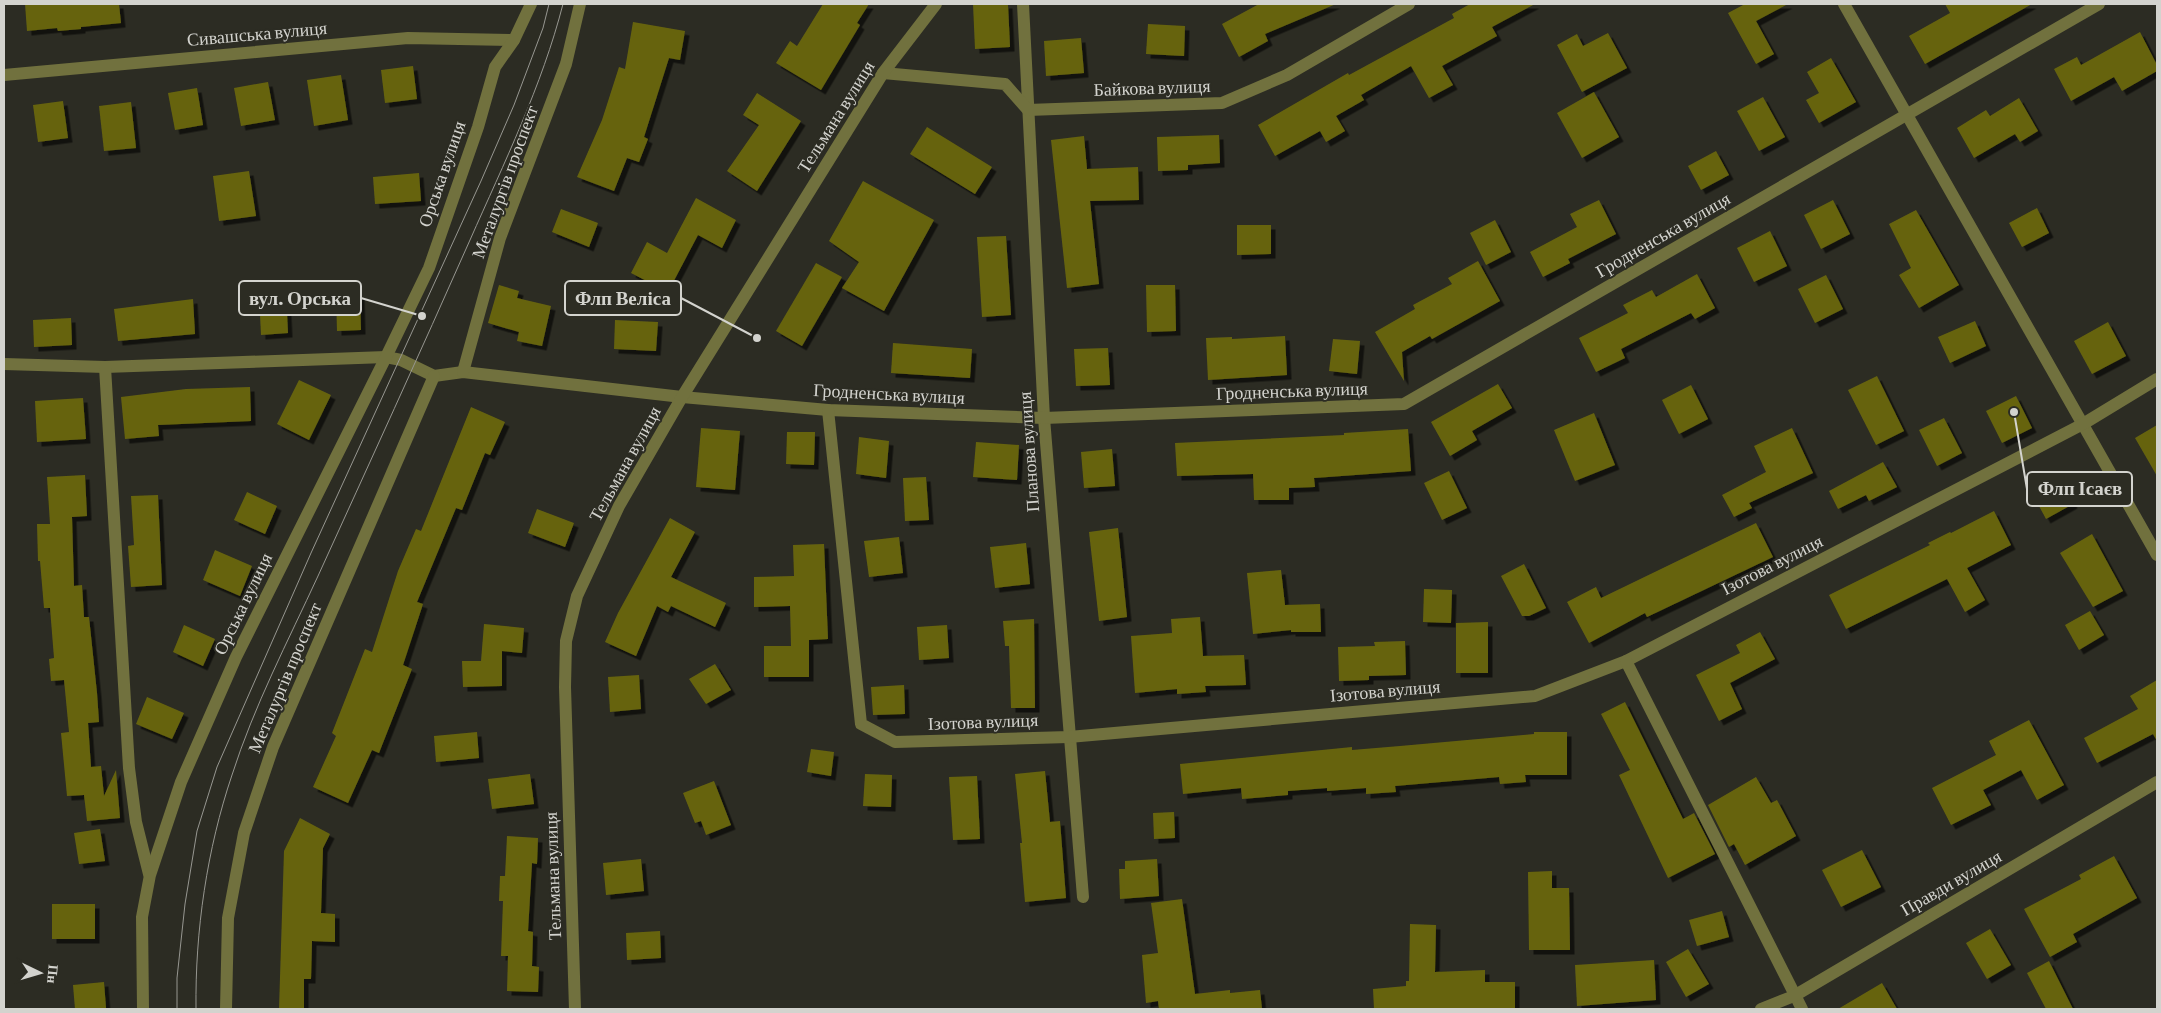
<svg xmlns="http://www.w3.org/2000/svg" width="2161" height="1013" font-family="'Crimson Pro',serif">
	<defs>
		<filter id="shadow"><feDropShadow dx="4.5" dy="4.5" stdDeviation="0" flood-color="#0009"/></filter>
	</defs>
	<rect width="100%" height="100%" fill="#2c2c23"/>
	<g fill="#66630f" filter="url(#shadow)">
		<path d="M25,4h94l2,19 -40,4v2l-23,2 -1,-3 -30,3z"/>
		<path d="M823,4h46l-12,19 3,2 -39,65 -45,-27 14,-22 7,5z"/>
		<path d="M973,4h35l2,43 -35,2z"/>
		<path d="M1259,4h77l-71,30 3,7 -29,16 -17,-33z"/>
		<path d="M1470,4h65l-43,23 5,9 -55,30 11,19 -24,13 -18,-32 -50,29 3,5 -28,16 9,15 -19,11 -6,-11 -45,25 -17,-31 90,-52 1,2 105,-57 -2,-4z"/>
		<path d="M1745,4h43l-32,17 18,33 -18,10 -28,-51z"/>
		<path d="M1945,4h87l-107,60 -16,-28 41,-23z"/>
		<path d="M633,22l52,9 -5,29 -11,-2 -25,79 4,2 -9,23 -12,-4 -13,33 -37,-14 25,-57 17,-53 6,2z"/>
		<path d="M1148,24l37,2 -1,30 -38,-2z"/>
		<path d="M2140,32l17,33v6l-35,20 -8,-14 -43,24 -17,-32 23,-12 4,8z"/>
		<path d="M1608,33l19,35 -45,24 -25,-47 20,-11 6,12z"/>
		<path d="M1081,38l3,35 -38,3 -2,-35z"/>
		<path d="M1831,58l25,44 -37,21 -13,-23 13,-7 -12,-21z"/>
		<path d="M413,66l4,33 -32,4 -4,-33z"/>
		<path d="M341,75l7,45 -34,6 -7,-46z"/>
		<path d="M268,82l7,38 -34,6 -7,-38z"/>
		<path d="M197,88l6,37 -28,5 -7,-37z"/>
		<path d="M1594,92l25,45 -37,21 -25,-45z"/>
		<path d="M757,93l44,28 -44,70 -30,-20 32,-46 -16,-10z"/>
		<path d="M1763,97l22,40 -26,14 -22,-40z"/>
		<path d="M2019,98l19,33 -18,11 -5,-8 -41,24 -17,-30 29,-18 4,6z"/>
		<path d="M63,101l5,37 -30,4 -5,-37z"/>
		<path d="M131,102l5,46 -32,3 -5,-45z"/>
		<path d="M927,127l65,40 -17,27 -65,-40z"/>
		<path d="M1219,135l1,28 -32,2v5l-30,1 -1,-34z"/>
		<path d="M1084,136l3,33 51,-2 1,33 -49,1 9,83 -32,4 -16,-148z"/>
		<path d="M1716,151l13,24 -28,15 -13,-24z"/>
		<path d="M249,171l7,45 -37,5 -6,-45z"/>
		<path d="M419,173l2,28 -46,3 -2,-27z"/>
		<path d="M863,181l71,39 -50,91 -42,-23 17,-26 -30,-21z"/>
		<path d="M696,198l40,22 -14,28 -24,-13 -30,57 -37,-19 16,-31 20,11z"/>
		<path d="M1599,200l17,34 -48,25 2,4 -27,14 -13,-25 47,-25 -7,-13z"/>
		<path d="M1833,200l17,34 -29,15 -17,-34z"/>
		<path d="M2037,208l12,25 -27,14 -13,-24z"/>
		<path d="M561,209l37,14 -9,24 -37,-15z"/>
		<path d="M1916,210l43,75 -40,23 -20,-33 12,-7 -22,-44z"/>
		<path d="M1495,220l16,32 -25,13 -16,-32z"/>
		<path d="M1237,225h34v29l-34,1z"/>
		<path d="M1770,231l17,35 -33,16 -17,-34z"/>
		<path d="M1006,236l5,79 -29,2 -5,-80z"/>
		<path d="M1478,261l22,40 -68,38 -2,-3 -28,16 2,29 -29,-49 40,-23 -2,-4 39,-21 -4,-6z"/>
		<path d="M816,263l26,14 -40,69 -26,-15z"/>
		<path d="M1697,274l18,34 -20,11 -4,-6 -70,36 4,9 -29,14 -17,-34 49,-25 -5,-8 29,-15 4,7z"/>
		<path d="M1826,275l17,34 -28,14 -17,-34z"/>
		<path d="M499,285l20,6 -2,7 34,8 -9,40 -25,-5 2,-9 -31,-9z"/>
		<path d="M1146,285h29l1,46 -29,1z"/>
		<path d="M286,293l2,40 -27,2 -2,-40z"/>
		<path d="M360,294l1,36 -24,1 -1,-36z"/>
		<path d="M193,299l2,35 -77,7 -4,-32z"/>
		<path d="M71,318l1,27 -38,2 -1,-27z"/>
		<path d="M615,320l43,2 -2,29 -42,-2z"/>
		<path d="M1975,321l11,25 -36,17 -12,-26z"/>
		<path d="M2108,322l18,34 -34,18 -18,-33z"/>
		<path d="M1285,336l2,39 -79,5 -2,-42 26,-1v2z"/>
		<path d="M1333,339l27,2 -3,33 -28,-3z"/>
		<path d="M893,343l79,6 -2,29 -79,-5z"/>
		<path d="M1108,348l2,37 -34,1 -2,-37z"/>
		<path d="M1877,376l27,55 -28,14 -28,-55z"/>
		<path d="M299,380l32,15 -22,45 -32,-16z"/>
		<path d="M1498,384l14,24 -40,23 5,9 -27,16 -19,-34z"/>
		<path d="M1691,385l17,34 -29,15 -17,-34z"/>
		<path d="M250,387l1,34 -93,4 1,11 -34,3 -4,-42 65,-8z"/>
		<path d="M2016,396l16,32 -30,15 -16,-32z"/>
		<path d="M83,398l3,41 -49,3 -2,-41z"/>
		<path d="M471,407l34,15 -15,33 -5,-2 -23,57 -6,-2 -39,94 6,2 -20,61 9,4 -33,84 -7,-3 -24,53 -35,-16 23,-51 -4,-3 33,-84 7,3 26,-81 18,-42 5,2z"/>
		<path d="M1594,413l21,52 -40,16 -21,-51z"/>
		<path d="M1944,418l18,35 -25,13 -18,-36z"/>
		<path d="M2157,425v51l-22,-38z"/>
		<path d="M701,428l39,3 -5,59 -39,-3z"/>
		<path d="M1792,428l21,45 -64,30 3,5 -18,9 -12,-22 44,-23 -12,-26z"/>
		<path d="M1408,429l3,42 -97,7 1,9 -26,1v12h-35l-1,-26 -76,2 -2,-33 169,-8v-2z"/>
		<path d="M787,432h28l-1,33 -28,-1z"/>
		<path d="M859,437l30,4 -3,37 -30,-4z"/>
		<path d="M976,442l43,3 -2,35 -44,-3z"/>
		<path d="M1112,449l3,37 -31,2 -3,-36z"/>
		<path d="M1883,462l14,25 -28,14 -3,-6 -28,14 -9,-18z"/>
		<path d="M1449,471l18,37 -25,12 -18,-37z"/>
		<path d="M85,475l2,41 -15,1 2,69 8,-1 2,32h5l8,76 2,29 -11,1 3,44 10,-1 3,30 12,-26 4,48 -33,3 -3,-26 -17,1 -6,-63 8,-1 -5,-52 -13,1 -2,-22 5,-1 -4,-50h-6l-4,-47h-2l-1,-37h13l-3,-47z"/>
		<path d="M926,477l3,43 -24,1 -2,-43z"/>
		<path d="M2059,477l14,27 -27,15 -14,-26z"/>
		<path d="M247,492l30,14 -12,28 -31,-14z"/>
		<path d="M158,495l4,90 -31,2 -3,-41 6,-1 -3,-49z"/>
		<path d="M537,509l37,14 -9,24 -37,-14z"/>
		<path d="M1994,511l17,34 -44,23 18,32 -20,12 -18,-33 -101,50 -17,-34 101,-50 -2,-2 22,-11 1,1z"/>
		<path d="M670,518l25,14 -24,45 55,26 -11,24 -44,-21 -3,6 -11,-6 -21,50 -31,-14 13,-29z"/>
		<path d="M1756,523l17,34 -126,60 -2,-4 -56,30 -22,-41 29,-15 5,11z"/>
		<path d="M1118,528l9,89 -28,4 -10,-89z"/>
		<path d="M2092,534l31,57 -30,16 -33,-54z"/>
		<path d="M899,537l4,36 -34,4 -5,-36z"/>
		<path d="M1026,543l4,41 -35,4 -5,-41z"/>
		<path d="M824,544l4,95 -19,1v37h-45v-31h27l-1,-40 -36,1v-30l40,-1 -1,-31z"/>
		<path d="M215,550l37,16 -12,30 -37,-16z"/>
		<path d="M1524,564l22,44 -17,8h-7l-21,-40z"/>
		<path d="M1281,570l4,35 35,-1 1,28h-30v-2l-38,4 -6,-61z"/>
		<path d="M1424,589l28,1 -1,33 -28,-1z"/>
		<path d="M2090,611l14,24 -25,15 -14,-25z"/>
		<path d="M1200,617l3,39 41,-1 2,30 -41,1 1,6 -29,2v-5l-42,4 -4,-57 41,-3 -1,-14z"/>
		<path d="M1034,619l1,89h-24l-2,-62h-4l-2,-25z"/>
		<path d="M1488,622v51h-32v-50z"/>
		<path d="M484,624l40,4 -2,25 -20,-2v35l-39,1 -1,-26h19z"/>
		<path d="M184,625l31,14 -12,27 -30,-14z"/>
		<path d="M947,625l2,33 -30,2 -2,-33z"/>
		<path d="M1760,632l15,27 -45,24 12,26 -23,12 -23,-46 44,-22 -4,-8z"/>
		<path d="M1405,641l1,34 -37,1v4l-30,1 -1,-34 37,-1 -1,-4z"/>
		<path d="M715,664l16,26 -25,14 -17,-25z"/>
		<path d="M639,675l2,34 -31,3 -2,-35z"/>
		<path d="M2157,680v61l-4,-7 -56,29 -13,-25 54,-29 -8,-13z"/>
		<path d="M904,685l1,29 -32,1 -2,-28z"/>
		<path d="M147,697l37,16 -12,26 -36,-15z"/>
		<path d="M1625,702l58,117 11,-6 21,41 -47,24 -49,-103 11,-5 -29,-56z"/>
		<path d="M2029,720l35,65 -27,15 -16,-30 -38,20 8,15 -40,20 -19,-37 64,-33 -7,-14z"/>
		<path d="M477,732l2,26 -43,4 -2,-26z"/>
		<path d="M1534,732h33v43h-42l1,7 -26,2 -1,-7 -104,9 1,6 -30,2v-6l-39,3v-3l-39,3v4l-46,4 -1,-11 -58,6 -3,-30 172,-17v3l48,-4 134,-12z"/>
		<path d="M811,749l23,3 -3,24 -24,-4z"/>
		<path d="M1045,771l5,51 10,-1 6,77 -41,4 -5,-59h2l-7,-69z"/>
		<path d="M530,774l4,30 -42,5 -4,-30z"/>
		<path d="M865,774l27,1 -1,32 -28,-1z"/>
		<path d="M977,776l3,63 -27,1 -4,-63z"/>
		<path d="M1756,777l15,26 6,-3 19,36 -51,29 -11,-21 -5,3 -21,-42z"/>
		<path d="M714,781l17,44 -25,10 -5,-14 -6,2 -12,-30z"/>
		<path d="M1174,812l1,26 -21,1 -1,-26z"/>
		<path d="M300,818l30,16 -7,14 -2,65 14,1v28l-23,-1 -1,38h-7v30h-25l5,-158z"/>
		<path d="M100,829l5,32 -26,3 -5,-31z"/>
		<path d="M507,836l31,2 -1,26 -5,-1 -4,68 5,1 -1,34 7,1 -1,25 -31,-1 1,-35h-7l2,-55h-4l1,-25h5z"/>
		<path d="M1862,850l19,37 -40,20 -19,-37z"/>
		<path d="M2114,856l23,42 -64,36 4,8 -27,15 -26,-48 57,-30 -2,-4z"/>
		<path d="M641,859l3,32 -38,4 -3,-32z"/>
		<path d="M1157,859l2,37 -39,3 -1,-30h6v-8z"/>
		<path d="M1552,871v17h17l1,62h-41l-1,-78z"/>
		<path d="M1182,899l13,95 35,-4v3l30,-3 2,19h-103l-1,-8 -12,2 -4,-48 16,-2 -7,-50z"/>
		<rect x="52" y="904" width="43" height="35"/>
		<path d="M1722,911l7,26 -32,9 -8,-26z"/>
		<path d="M1410,924l26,1 -1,47 50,-2v12h30v27h-141l-1,-20 33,-3v-5h3z"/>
		<path d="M1990,929l21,36 -24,14 -21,-36z"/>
		<path d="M660,931l1,27 -34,2 -1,-27z"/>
		<path d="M1688,949l21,35 -23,13 -20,-35z"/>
		<path d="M1654,960l2,40 -79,6 -2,-41z"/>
		<path d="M2049,961l24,48h-27l-19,-36z"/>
		<path d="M104,982l2,26 -31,1 -2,-24z"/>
		<path d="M1882,983l15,26h-59z"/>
	</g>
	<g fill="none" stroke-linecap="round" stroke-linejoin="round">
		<g stroke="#71713e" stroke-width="12">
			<path d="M1023,4l21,414 39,479"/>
			<path d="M1844,4l313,551"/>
			<path d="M883,73l122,11 23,26 194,-7 65,-28 122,-71"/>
			<path d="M4,75l404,-37 106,2"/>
			<path d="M4,364l101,3 281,-10 15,3 33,16 29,-4 219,25 146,13 216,8 360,-14 695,-400"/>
			<path d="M105,367l24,401 7,54 13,52"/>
			<path d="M463,372l37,-134 66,-174 14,-60"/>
			<path d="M828,410l33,314 34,18 174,-5 466,-41 91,-35 457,-237 74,-45"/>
			<path d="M1626,661l176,348"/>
			<path d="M143,1009l-1,-92 8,-42 31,-93 55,-125 150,-300 43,-89 49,-141 17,-60 19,-27 17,-36"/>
			<path d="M226,1009l2,-91 16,-85 29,-86 161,-371"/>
			<path d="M575,1009l-10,-322 1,-46 11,-45 42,-90 63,-109 201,-324 53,-69"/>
			<path d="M1761,1009l33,-13 363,-214"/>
		</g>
		<g stroke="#979791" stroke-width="1">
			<path d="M177,1009v-31l8,-74 12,-73 20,-64 94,-214 170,-372 33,-76 29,-77 6,-24"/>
			<path d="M196,1009c-1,-78 11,-160 36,-234 22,-69 56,-134 86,-199 51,-112 102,-223 152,-336 34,-77 72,-154 93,-236"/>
		</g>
	</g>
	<g text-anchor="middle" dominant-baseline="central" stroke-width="4" stroke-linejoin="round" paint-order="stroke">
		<g font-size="18" fill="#d3d3ce" stroke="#2c2c23">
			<text transform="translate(257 34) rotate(-5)">Сивашська вулиця</text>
			<text transform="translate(1152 88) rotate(-2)">Байкова вулиця</text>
			<text transform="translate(836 117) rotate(-58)">Тельмана вулиця</text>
			<text transform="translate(442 174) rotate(-71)">Орська вулиця</text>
			<text transform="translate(505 182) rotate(-70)">Металургів проспект</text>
			<text transform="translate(1663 235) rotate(-30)">Гродненська вулиця</text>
			<text transform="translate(1292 391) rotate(-2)">Гродненська вулиця</text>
			<text transform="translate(889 394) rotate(3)">Гродненська вулиця</text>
			<text transform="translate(1029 452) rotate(-94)">Планова вулиця</text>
			<text transform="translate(625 464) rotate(-61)">Тельмана вулиця</text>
			<text transform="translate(1772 565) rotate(-27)">Ізотова вулиця</text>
			<text transform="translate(243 604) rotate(-64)">Орська вулиця</text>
			<text transform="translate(285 678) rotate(-67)">Металургів проспект</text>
			<text transform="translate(1385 691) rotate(-5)">Ізотова вулиця</text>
			<text transform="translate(983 722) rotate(-2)">Ізотова вулиця</text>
			<text transform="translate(553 876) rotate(-92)">Тельмана вулиця</text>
			<text transform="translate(1951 883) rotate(-30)">Правди вулиця</text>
		</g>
	</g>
	<path fill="none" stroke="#d3d3ce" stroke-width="2" d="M757 338L681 298M422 316L361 298M2014 412L2027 489"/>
	<g fill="#d3d3ce" stroke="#2c2c23" stroke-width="2">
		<circle cx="757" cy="338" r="5"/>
		<circle cx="422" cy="316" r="5"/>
		<circle cx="2014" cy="412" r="5"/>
	</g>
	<g fill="#2c2c23" stroke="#d3d3ce" stroke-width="2">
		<rect x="565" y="281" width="116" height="34" rx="5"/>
		<rect x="239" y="281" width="122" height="34" rx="5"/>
		<rect x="2027" y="472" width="105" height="34" rx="5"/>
	</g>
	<g font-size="19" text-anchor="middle" font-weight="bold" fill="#d3d3ce">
		<text x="623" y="305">Флп Веліса</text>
		<text x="300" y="305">вул. Орська</text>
		<text x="2080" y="495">Флп Ісаєв</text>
	</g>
	<rect width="2161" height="1013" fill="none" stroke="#d3d3ce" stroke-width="10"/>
	<g transform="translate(40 973) rotate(95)" stroke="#2c2c23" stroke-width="4" paint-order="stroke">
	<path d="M0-4L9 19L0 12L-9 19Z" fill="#d3d3ce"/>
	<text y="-8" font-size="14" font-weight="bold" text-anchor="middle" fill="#d3d3ce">Пн</text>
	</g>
</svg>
